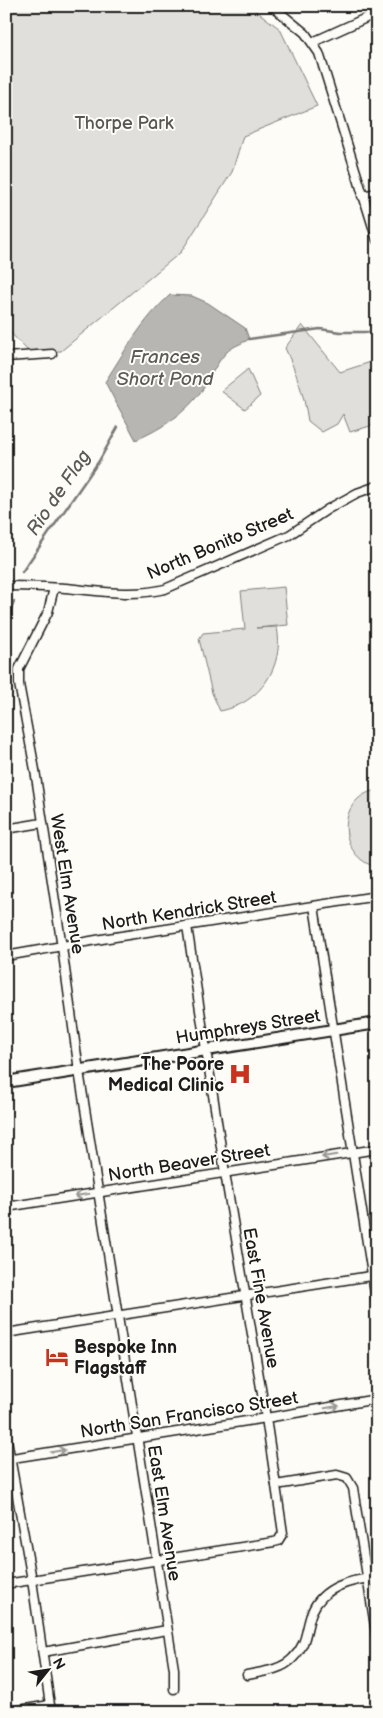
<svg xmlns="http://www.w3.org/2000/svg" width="383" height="1718" font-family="'Balsamiq Sans',sans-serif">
	<rect width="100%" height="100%" fill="#fdfcf7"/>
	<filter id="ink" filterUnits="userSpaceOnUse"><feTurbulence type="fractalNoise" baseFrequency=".02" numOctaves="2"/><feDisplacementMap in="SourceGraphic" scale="10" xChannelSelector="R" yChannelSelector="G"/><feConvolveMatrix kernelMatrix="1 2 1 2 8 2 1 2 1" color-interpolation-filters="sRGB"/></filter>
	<g filter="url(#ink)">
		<g fill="#e0dfdb" stroke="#7e7e7c">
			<path d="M6,6h244l30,23 37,77 -74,30 -11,36 -51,80 -120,99 -32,1 -23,-24z"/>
			<path d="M302,325l38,47 37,-12v64l-27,8 -7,-18 -6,10 -15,8 -14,-11c-4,-27 -12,-49 -23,-73z"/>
			<path d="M248,369l12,27 -15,13 -24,-18z"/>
			<path d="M284,587l4,38 -32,3 21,-1c8,39 -17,77 -57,84l-8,-18 -13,-54 4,-6 42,-4 -4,-38z"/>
			<path d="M377,790v77c-40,-9 -42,-70 0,-77z"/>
		</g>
		<path fill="#b7b6b2" stroke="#797876" d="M170,295l22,1 16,7 37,25 4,11c-7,5 -17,7 -23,14 -10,10 -15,24 -23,36 -17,24 -40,39 -67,51l-31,-58c19,-30 38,-63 65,-87z"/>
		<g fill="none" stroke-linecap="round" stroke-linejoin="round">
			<g stroke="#797876" stroke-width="2.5">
				<path d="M249,339l71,-10 20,3h37"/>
				<path d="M22,572l77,-111 19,-34"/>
				<path d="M6,621l8,-20"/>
			</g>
			<defs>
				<g id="minor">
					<path d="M272,6l33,27 14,20 58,187"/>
					<path d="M313,42l64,-29"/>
					<path d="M362,196l15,-3"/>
					<path d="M6,357l46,-3"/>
					<path d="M6,586c20,0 39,1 59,2 34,3 66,9 100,1l124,-54 39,-26 29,-16 20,-7"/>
					<path d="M54,588l-6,24 -29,57v15l16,86 27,177 17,124 95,598v20"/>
					<path d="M6,829l36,-6"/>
					<path d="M314,906l63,400"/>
					<path d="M6,956l96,-17 275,-43"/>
					<path d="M6,1207l371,-58"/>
					<path d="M6,1333l371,-58"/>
					<path d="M6,1434l26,146 18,125 -43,7"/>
					<path d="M6,1459l260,-41 111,-19"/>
					<path d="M276,1485l61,-10 10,3 6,10 24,151"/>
					<path d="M6,1584l268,-42 4,-1 5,-8 -17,-115 -41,-245 -38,-247"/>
					<path d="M43,1652l124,-22"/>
					<path d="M247,1675c15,-3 35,-5 46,-17 15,-15 12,-28 19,-46 11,-26 39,-32 65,-35"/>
				</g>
				<path id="major" d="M6,1082l371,-59"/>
			</defs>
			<use href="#minor" stroke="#1c1c1c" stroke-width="11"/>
			<use href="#major" stroke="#1c1c1c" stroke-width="14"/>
			<use href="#minor" stroke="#fdfcf7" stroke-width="8"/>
			<use href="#major" stroke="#fdfcf7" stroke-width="10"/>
		</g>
		<defs><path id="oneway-shaft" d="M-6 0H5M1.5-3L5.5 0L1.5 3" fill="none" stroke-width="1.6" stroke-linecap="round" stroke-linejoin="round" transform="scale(1.25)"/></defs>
		<g stroke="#989794">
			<use href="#oneway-shaft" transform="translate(329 1156) rotate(171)"/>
			<use href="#oneway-shaft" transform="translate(82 1195) rotate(171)"/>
			<use href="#oneway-shaft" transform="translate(332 1407) rotate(-10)"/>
			<use href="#oneway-shaft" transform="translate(58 1451) rotate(-9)"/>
		</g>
	</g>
	<defs>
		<symbol id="hospital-bare" viewBox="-9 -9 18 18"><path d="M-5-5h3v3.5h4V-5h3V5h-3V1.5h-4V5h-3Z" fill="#c8321e" stroke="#fdfcf7" stroke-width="2.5" paint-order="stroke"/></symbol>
		<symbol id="hotel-bare" viewBox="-9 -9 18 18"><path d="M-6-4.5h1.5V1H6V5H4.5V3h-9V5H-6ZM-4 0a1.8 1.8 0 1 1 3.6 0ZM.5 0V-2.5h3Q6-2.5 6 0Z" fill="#c8321e" stroke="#fdfcf7" stroke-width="2.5" paint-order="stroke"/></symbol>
	</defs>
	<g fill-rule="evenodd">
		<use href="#hospital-bare" x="224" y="1058" width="32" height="32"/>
		<use href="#hotel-bare" x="41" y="1341" width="32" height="32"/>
	</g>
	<g text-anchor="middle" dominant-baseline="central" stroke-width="4" stroke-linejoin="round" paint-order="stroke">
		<g font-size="18" fill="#575655" stroke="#fdfcf7">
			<text x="124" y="123">Thorpe Park</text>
		</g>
		<g font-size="18" fill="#1c1c1c" stroke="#fdfcf7">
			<text transform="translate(220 544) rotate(-23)">North Bonito Street</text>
			<text transform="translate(67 884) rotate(81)">West Elm Avenue</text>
			<text transform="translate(189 911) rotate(-9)">North Kendrick Street</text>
			<text transform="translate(248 1027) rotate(-9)">Humphreys Street</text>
			<text transform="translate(189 1163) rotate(-9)">North Beaver Street</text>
			<text transform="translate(261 1298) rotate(80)">East Fine Avenue</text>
			<text transform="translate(189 1415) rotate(-9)">North San Francisco Street</text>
			<text transform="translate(164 1513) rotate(81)">East Elm Avenue</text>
		</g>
		<g font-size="18" font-weight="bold" fill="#1c1c1c" stroke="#fdfcf7" text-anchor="end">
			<text x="224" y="1064">The Poore<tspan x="224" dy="21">Medical Clinic</tspan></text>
			<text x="74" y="1347" text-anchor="start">Bespoke Inn<tspan x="74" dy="21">Flagstaff</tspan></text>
		</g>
		<g font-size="19" font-style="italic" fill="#5a5a58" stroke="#fdfcf7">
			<text x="165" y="357">Frances<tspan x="165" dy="22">Short Pond</tspan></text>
			<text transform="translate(59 493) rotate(-56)">Rio de Flag</text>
		</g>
	</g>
	<rect width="383" height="1718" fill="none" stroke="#fdfcf7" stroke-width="25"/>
	<rect x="12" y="12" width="358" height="1693" fill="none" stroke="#1c1c1c" stroke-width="2" filter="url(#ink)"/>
	<g transform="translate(48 1670) rotate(60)" stroke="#fdfcf7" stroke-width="4" paint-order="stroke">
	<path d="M0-4L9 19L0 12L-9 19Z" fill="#1c1c1c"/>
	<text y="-8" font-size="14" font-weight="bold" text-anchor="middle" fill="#1c1c1c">N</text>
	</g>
</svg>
